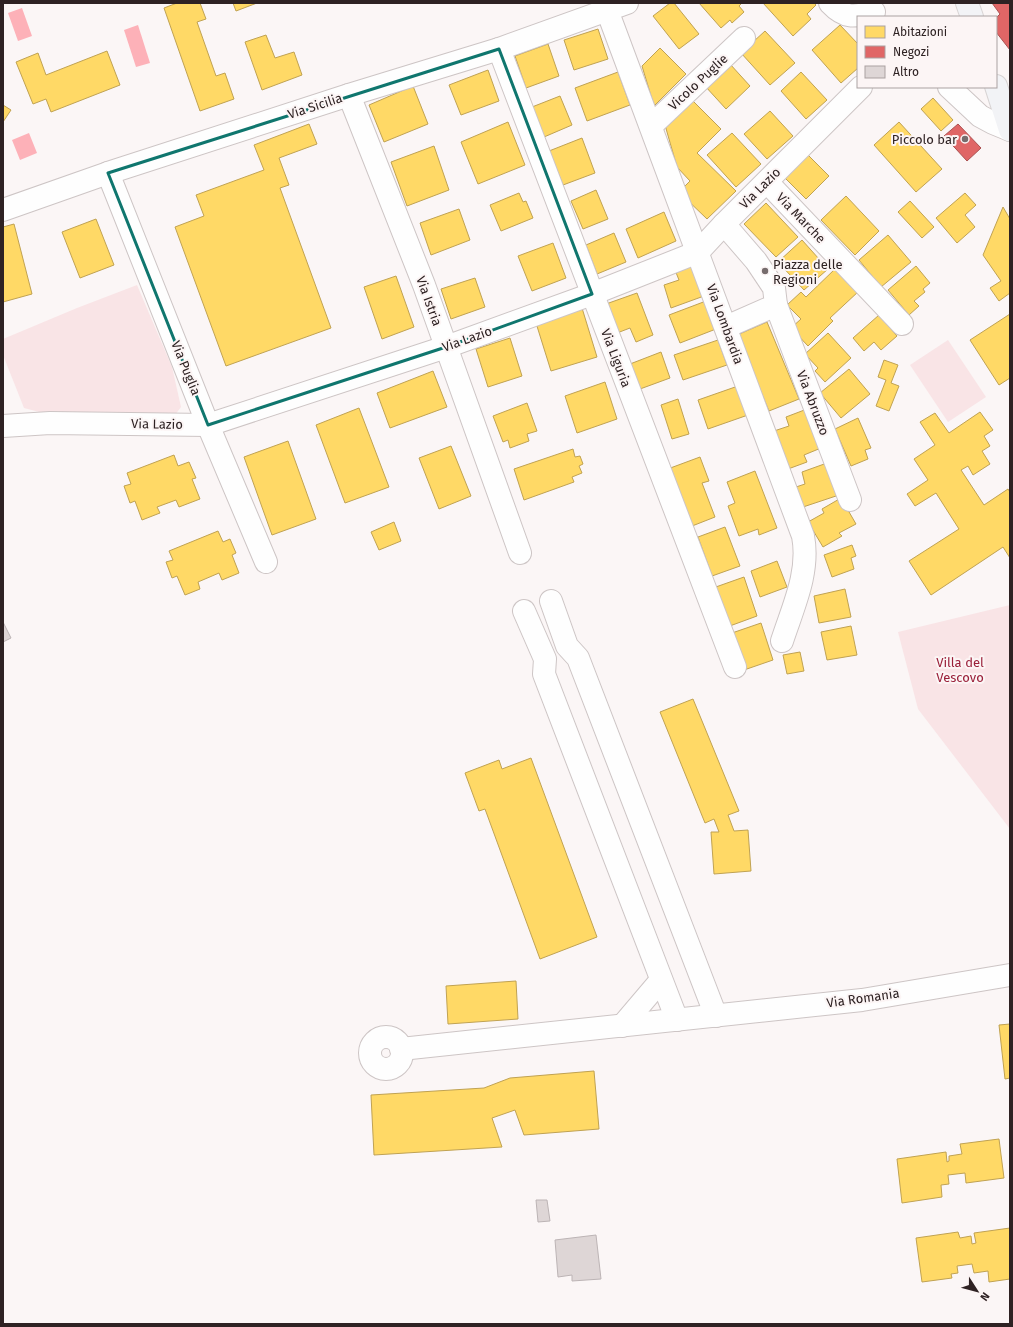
<svg xmlns="http://www.w3.org/2000/svg" width="1013" height="1327" font-family="'Fira Sans',sans-serif">
	<rect width="100%" height="100%" fill="#fbf6f6"/>
	<g fill="#f9e4e6">
		<path d="M137,285l35,82 9,40 -6,8 -128,-1 -23,-6 -21,-53v-16l74,-31z"/>
		<path d="M948,340l38,57 -38,25 -38,-57z"/>
		<path d="M1010,605v224l-92,-120 -20,-77z"/>
	</g>
	<g fill="#fdb1b8">
		<path d="M22,8l10,28 -14,5 -10,-28z"/>
		<path d="M138,25l12,38 -14,4 -12,-37z"/>
		<path d="M29,133l8,20 -17,7 -8,-20z"/>
	</g>
	<g fill="#ffd966" stroke="#c0a252">
		<path d="M177,3h23l6,16 -9,3 19,54 9,-3 9,26 -34,12 -36,-103z"/>
		<path d="M233,3h24l-21,8z"/>
		<path d="M670,3h4l25,31 -20,15 -26,-33z"/>
		<path d="M699,3h43l-3,3 5,6 -12,11 -2,-3 -9,8z"/>
		<path d="M763,3h51l2,2 -9,9 4,5 -18,17z"/>
		<path d="M840,25l18,19v24l-17,15 -29,-33z"/>
		<path d="M598,29l10,30 -34,11 -10,-30z"/>
		<path d="M765,31l30,32 -25,22 -29,-32z"/>
		<path d="M266,35l9,23 19,-6 8,23 -40,15 -17,-48z"/>
		<path d="M548,44l11,32 -33,12 -11,-32z"/>
		<path d="M660,48l26,26 -32,32 -12,-40z"/>
		<path d="M107,51l13,34 -69,27 -5,-13 -13,5 -17,-42 22,-9 8,22z"/>
		<path d="M730,64l20,22 -24,23 -21,-23z"/>
		<path d="M488,70l11,31 -38,14 -12,-30z"/>
		<path d="M618,72l12,33 -43,16 -12,-33z"/>
		<path d="M801,72l26,28 -21,19 -25,-28z"/>
		<path d="M413,86l15,38 -44,18 -15,-37z"/>
		<path d="M560,96l12,29 -28,12 -12,-30z"/>
		<path d="M933,98l20,22 -12,11 -20,-22z"/>
		<path d="M691,99l30,30 -24,24 39,38 -29,28 -28,-27 11,-11 -13,-14 -12,-42z"/>
		<path d="M3,105l8,5 -8,12z"/>
		<path d="M770,111l23,25 -26,23 -23,-25z"/>
		<path d="M508,122l17,43 -47,19 -17,-42z"/>
		<path d="M899,122l43,47 -26,23 -42,-47z"/>
		<path d="M309,124l8,20 -38,14 10,27 -9,3 51,140 -105,38 -51,-139 29,-11 -8,-21 68,-25 -10,-25z"/>
		<path d="M732,133l29,31 -25,23 -29,-32z"/>
		<path d="M582,138l13,35 -32,12 -14,-34z"/>
		<path d="M434,146l15,44 -42,16 -16,-44z"/>
		<path d="M806,153l23,23 -23,23 -23,-23z"/>
		<path d="M596,190l12,29 -25,10 -12,-28z"/>
		<path d="M519,193l4,9 3,-1 7,17 -32,13 -11,-26z"/>
		<path d="M965,193l11,12 -11,10 10,12 -18,16 -21,-25z"/>
		<path d="M846,196l33,35 -24,24 -34,-35z"/>
		<path d="M910,201l24,26 -12,11 -24,-26z"/>
		<path d="M766,203l32,34 -22,20 -32,-33z"/>
		<path d="M1003,207l7,12v74l-11,8 -9,-13 11,-7 -18,-26z"/>
		<path d="M459,209l11,31 -39,15 -11,-32z"/>
		<path d="M664,212l12,29 -38,17 -12,-29z"/>
		<path d="M96,219l18,46 -34,13 -18,-46z"/>
		<path d="M14,224l18,70 -29,8v-75z"/>
		<path d="M614,233l12,29 -29,12 -11,-29z"/>
		<path d="M888,235l23,27 -30,25 -22,-27z"/>
		<path d="M802,240l26,29 -24,21 -26,-28z"/>
		<path d="M553,243l13,35 -34,13 -14,-35z"/>
		<path d="M693,264l11,32 -33,12 -7,-23 15,-5 -4,-10z"/>
		<path d="M916,266l14,17 -7,6 2,3 -11,9 5,5 -10,9 -21,-25z"/>
		<path d="M836,268l23,23 -29,27 3,3 -25,25 -17,-18 10,-9 -14,-14 14,-13 5,5z"/>
		<path d="M396,276l18,51 -32,12 -18,-52z"/>
		<path d="M475,278l10,29 -34,12 -10,-30z"/>
		<path d="M637,293l16,42 -17,7 -6,-14 -13,5 -11,-29z"/>
		<path d="M706,301l10,28 -36,14 -11,-28z"/>
		<path d="M582,308l15,49 -46,14 -15,-48z"/>
		<path d="M1010,314v64l-11,7 -29,-45z"/>
		<path d="M879,315l18,21 -16,14 -7,-8 -10,9 -11,-13z"/>
		<path d="M767,322l32,77 -30,12 -32,-76z"/>
		<path d="M828,333l23,25 -26,24 -10,-11 3,-3 -13,-14z"/>
		<path d="M510,338l12,38 -34,11 -12,-38z"/>
		<path d="M718,340l9,25 -44,15 -9,-25z"/>
		<path d="M661,352l9,26 -30,11 -10,-25z"/>
		<path d="M884,360l14,5 -7,18 8,3 -10,25 -13,-5 10,-26 -8,-3z"/>
		<path d="M849,369l21,25 -29,24 -21,-25z"/>
		<path d="M433,371l14,36 -57,21 -13,-35z"/>
		<path d="M605,382l12,37 -40,14 -12,-37z"/>
		<path d="M738,386l10,29 -40,14 -10,-29z"/>
		<path d="M678,399l11,35 -17,5 -11,-34z"/>
		<path d="M527,403l10,28 -10,3 2,7 -19,7 -2,-8 -5,2 -10,-26z"/>
		<path d="M359,408l30,79 -44,16 -29,-78z"/>
		<path d="M807,409l14,39 -17,7 3,7 -19,7 -14,-38 15,-5 -3,-9z"/>
		<path d="M980,412l13,18 -9,6 6,10 -8,5 8,13 -17,11 -5,-9 -7,4 23,35 24,-16 2,3v66l-7,-11 -72,48 -22,-34 50,-32 -23,-36 -21,13 -8,-12 21,-14 -14,-21 21,-14 -15,-23 15,-9 14,20z"/>
		<path d="M858,418l13,30 -6,2 3,9 -17,7 -16,-37z"/>
		<path d="M288,441l28,78 -44,16 -28,-78z"/>
		<path d="M451,446l20,50 -32,13 -20,-51z"/>
		<path d="M573,449l2,8 5,-1 3,8 -4,2 3,7 -10,4 2,5 -50,18 -10,-31z"/>
		<path d="M174,455l4,11 11,-4 7,16 -4,1 8,20 -21,8 -3,-7 -19,7 3,6 -18,7 -7,-19 -5,2 -6,-17 7,-2 -4,-11z"/>
		<path d="M700,457l9,24 -7,2 13,34 -28,11 -22,-58z"/>
		<path d="M827,463l12,32 -36,12 -7,-20 9,-3 -3,-12z"/>
		<path d="M755,471l22,57 -18,7 -1,-6 -19,7 -11,-30 7,-3 -8,-21z"/>
		<path d="M841,498l15,26 -17,9 3,3 -19,11 -15,-25 16,-9 -2,-4z"/>
		<path d="M394,522l7,19 -22,9 -8,-18z"/>
		<path d="M725,527l15,39 -28,10 -14,-39z"/>
		<path d="M218,531l5,11 7,-3 6,14 -4,2 7,18 -17,7 -3,-7 -21,9 2,7 -15,6 -8,-19 -5,2 -6,-16 7,-2 -4,-9z"/>
		<path d="M852,545l4,11 -5,2 3,11 -22,8 -8,-22z"/>
		<path d="M777,561l10,26 -27,10 -9,-26z"/>
		<path d="M744,577l13,39 -30,11 -14,-39z"/>
		<path d="M845,589l6,28 -32,6 -5,-27z"/>
		<path d="M761,623l12,37 -29,10 -12,-37z"/>
		<path d="M851,626l6,29 -30,5 -6,-28z"/>
		<path d="M800,652l4,19 -17,3 -4,-19z"/>
		<path d="M693,699l46,112 -11,4 6,16 14,-1 3,41 -37,3 -3,-42h8l-5,-13 -9,4 -45,-111z"/>
		<path d="M531,758l66,179 -57,22 -55,-150 -6,2 -14,-38 34,-13 3,9z"/>
		<path d="M516,981l2,38 -70,5 -2,-38z"/>
		<path d="M1010,1024v54l-5,1 -6,-54z"/>
		<path d="M594,1071l5,58 -75,6 -9,-25 -23,8 10,29 -128,8 -3,-60 113,-7 26,-10z"/>
		<path d="M999,1139l5,39 -38,5 -1,-10 -17,2 1,9 -8,1 1,12 -40,6 -5,-44 49,-7 1,10 2,-1v-5l13,-2 -2,-10z"/>
		<path d="M1010,1228v51l-21,3 -1,-11 -14,2 -2,-9 -15,2 1,7 -7,1 1,4 -30,4 -6,-44 42,-6 2,6 11,-2 1,8 4,-1 -2,-10z"/>
	</g>
	<g fill="#e06666" stroke="#ab5252">
		<path d="M992,3h18v47l-14,-18v-14l4,-4z"/>
		<path d="M958,124l23,24 -14,13 -23,-25z"/>
	</g>
	<g fill="#ded6d6" stroke="#bcb4b5">
		<path d="M3,622l8,16 -8,4z"/>
		<path d="M536,1200h11l3,21 -12,1z"/>
		<path d="M596,1235l5,44 -29,2v-6l-14,2 -3,-37z"/>
	</g>
	<g fill="none" stroke-linecap="round" stroke-linejoin="round">
		<defs>
			<g id="minor">
				<path d="M830,3c15,16 24,14 44,9"/>
				<path d="M607,10l196,526c7,36 -10,71 -21,105"/>
				<path d="M499,49l236,618"/>
				<path d="M949,87l31,29 13,7 17,7"/>
				<path d="M349,95l75,190 96,268"/>
				<path d="M651,126l93,-88"/>
				<path d="M108,173l100,252 58,137"/>
				<path d="M767,182l135,142"/>
				<path d="M3,210l105,-37 241,-78 150,-46 128,-46"/>
				<path d="M724,224l32,37 18,27 2,17 -50,22"/>
				<path d="M776,305l74,195"/>
				<path d="M3,426l47,-3 158,2 238,-78 146,-53 106,-42 26,-28 137,-137"/>
				<path d="M551,601l16,45 11,12 138,358"/>
				<path d="M524,611l21,48 -1,15 133,346"/>
				<path d="M622,1026l39,-46"/>
				<circle cx="386" cy="1053" r="16"/>
				<path d="M401,1049l461,-49 148,-25"/>
			</g>
			<g id="major">
				<path d="M967,3l5,14"/>
				<path d="M996,86l14,44"/>
			</g>
		</defs>
		<use href="#minor" stroke="#cdc5c5" stroke-width="24"/>
		<use href="#major" stroke="#d8d4d4" stroke-width="24"/>
		<use href="#minor" stroke="#fefefe" stroke-width="22"/>
		<use href="#major" stroke="#f2f3f6" stroke-width="22"/>
	</g>
	<path fill="none" stroke="#0f766e" stroke-width="3" stroke-linejoin="round" d="M499,49l93,245 -146,53 -238,78 -100,-252z"/>
	<g fill="#766c6d" stroke="#fcf5f5" stroke-width="1.5">
		<circle cx="965" cy="139" r="4"/>
		<circle cx="765" cy="271" r="4"/>
	</g>
	<g text-anchor="middle" dominant-baseline="central" stroke-width="4" stroke-linejoin="round" paint-order="stroke">
		<g font-size="13" fill="#2e2223" stroke="#fcf5f5">
			<text transform="translate(698 82) rotate(-43)">Vicolo Puglie</text>
			<text transform="translate(315 106) rotate(-18)">Via Sicilia</text>
			<text transform="translate(760 188) rotate(-45)">Via Lazio</text>
			<text transform="translate(801 218) rotate(46)">Via Marche</text>
			<text transform="translate(429 301) rotate(70)">Via Istria</text>
			<text transform="translate(725 324) rotate(70)">Via Lombardia</text>
			<text transform="translate(467 339) rotate(-20)">Via Lazio</text>
			<text transform="translate(616 358) rotate(69)">Via Liguria</text>
			<text transform="translate(186 368) rotate(68)">Via Puglia</text>
			<text transform="translate(813 403) rotate(69)">Via Abruzzo</text>
			<text transform="translate(157 424) rotate(1)">Via Lazio</text>
			<text transform="translate(863 998) rotate(-8)">Via Romania</text>
		</g>
		<g font-size="13" fill="#2e2223" stroke="#fcf5f5" text-anchor="end">
			<text x="957" y="139">Piccolo bar</text>
			<text x="773" y="264" text-anchor="start">Piazza delle<tspan x="773" dy="15">Regioni</tspan></text>
		</g>
		<g font-size="13" fill="#9a1f39" stroke="#fcf5f5">
			<text x="960" y="662">Villa del<tspan x="960" dy="15">Vescovo</tspan></text>
		</g>
	</g>
	<rect width="1013" height="1327" fill="none" stroke="#2e2223" stroke-width="8"/>
	<rect x="857" y="16" width="140" height="72" fill="#fcf5f5" stroke="#aaa1a1"/>
	<rect x="865" y="26" width="20" height="12" fill="#ffd966" stroke="#aaa1a1"/>
	<text x="893" y="36" font-size="12" fill="#2e2223">Abitazioni</text>
	<rect x="865" y="46" width="20" height="12" fill="#e06666" stroke="#aaa1a1"/>
	<text x="893" y="56" font-size="12" fill="#2e2223">Negozi</text>
	<rect x="865" y="66" width="20" height="12" fill="#ded6d6" stroke="#aaa1a1"/>
	<text x="893" y="76" font-size="12" fill="#2e2223">Altro</text>
	<g transform="translate(977 1291) rotate(126)" stroke="#fcf5f5" stroke-width="3" paint-order="stroke">
	<path d="M0-3L7 15L0 10L-7 15Z" fill="#2e2223"/>
	<text y="-6" font-size="11" font-weight="bold" text-anchor="middle" fill="#2e2223">N</text>
	</g>
</svg>
